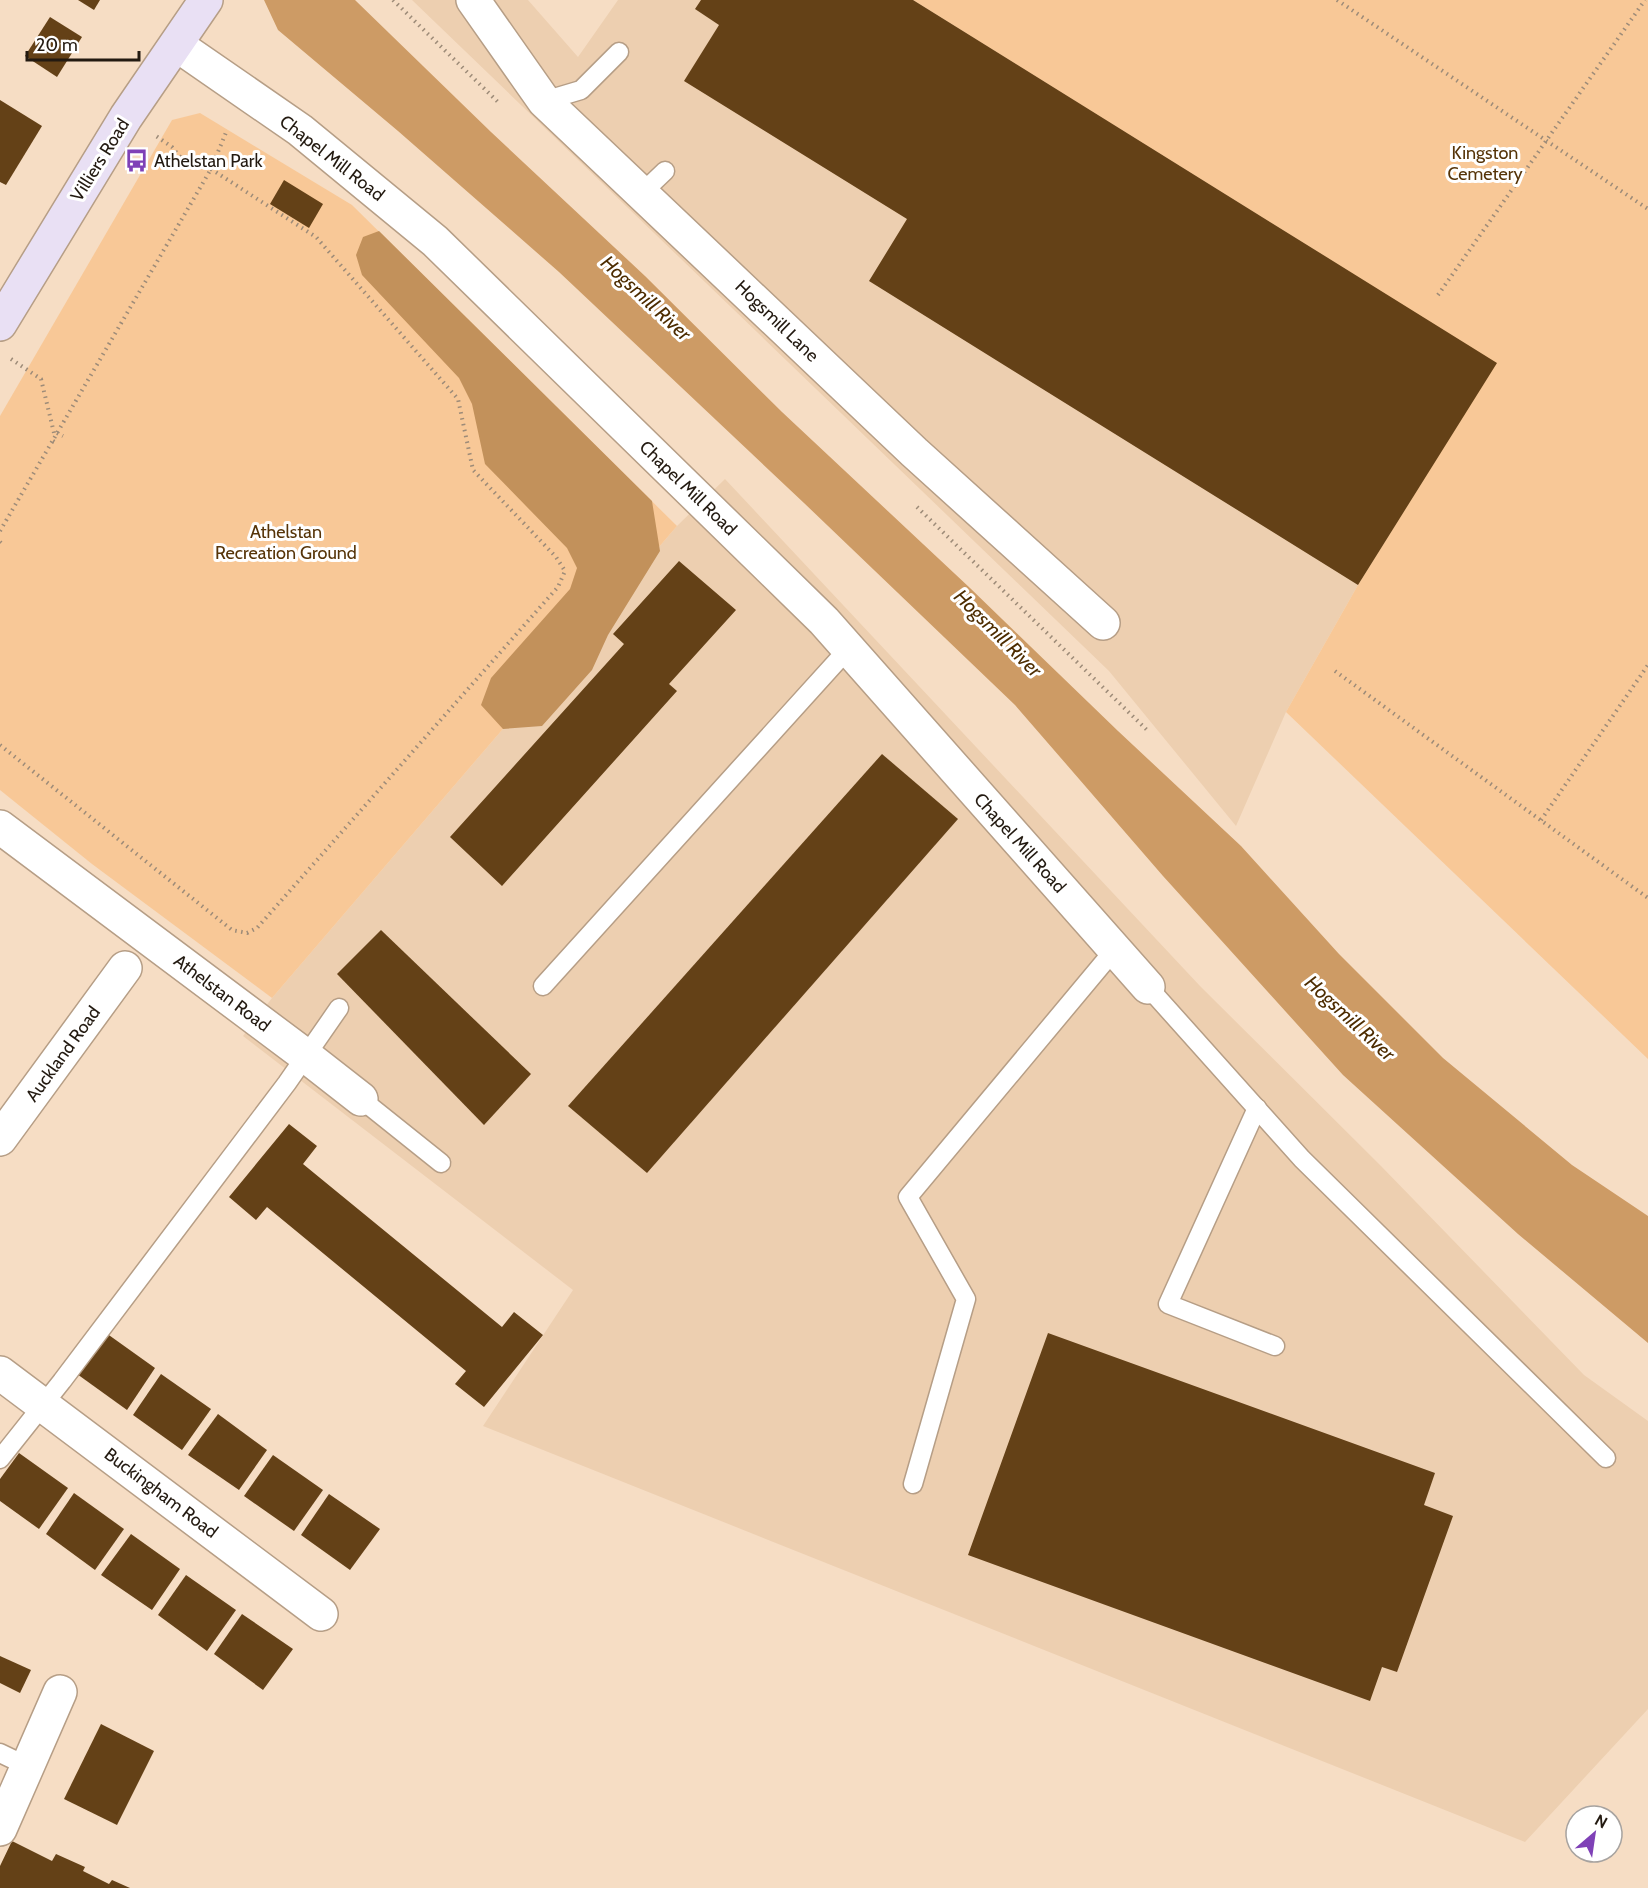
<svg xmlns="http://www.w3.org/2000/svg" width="1648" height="1888" font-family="Cabin,sans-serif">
	<rect width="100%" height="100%" fill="#f6ddc4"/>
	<g fill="#edcfb0">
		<path d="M412,0h116l50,57 40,-57h295l584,363 -139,222 -72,127 -50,114 -127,-155z"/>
		<path d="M725,479l475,507 181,180 203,209 64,46v288l-123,133 -1042,-416 90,-136 -330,-254 29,-38 405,-472z"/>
	</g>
	<g fill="#f8c897">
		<path d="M913,0h735v1059l-362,-347 72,-127 138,-222z"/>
		<path d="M200,113l152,92 325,321 -405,472 -180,-134 -92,-74v-374l172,-296z"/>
	</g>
	<path fill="#c2915b" d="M379,231l273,270 8,50 -52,84 -16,35 -50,56 -39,3 -22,-24 10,-27 79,-89 7,-21 -10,-20 -82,-84 -13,-60 -13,-26 -97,-103 -6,-20 7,-18z"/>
	<path fill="#cd9b65" d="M264,0h91l136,132 154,144 137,136 188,176 148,143 123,115 98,108 104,104 129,107 76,51v127l-130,-109 -175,-159 -180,-199 -148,-171 -211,-202 -245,-231 -161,-141 -120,-101z"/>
	<g fill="#644117">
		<path d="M78,0h22l-6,10z"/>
		<path d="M701,0h212l584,363 -139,222 -489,-304 38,-62 -223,-138 35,-56 -24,-16z"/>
		<path d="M50,17l32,20 -25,40 -32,-21z"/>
		<path d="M0,100l42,26 -36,59 -6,-3z"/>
		<path d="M284,180l39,24 -14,24 -39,-24z"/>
		<path d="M679,561l57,49 -67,74 8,7 -175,195 -52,-49 174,-193 -11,-10z"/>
		<path d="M882,754l76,65 -311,354 -79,-67z"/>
		<path d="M381,930l150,144 -47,51 -147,-151z"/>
		<path d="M289,1124l28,22 -14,18 199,163 12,-15 29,23 -59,72 -29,-23 11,-13 -199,-164 -11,13 -27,-23z"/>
		<path d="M106,1333l49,35 -28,42 -50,-36z"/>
		<path d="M1048,1333l387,140 -11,32 29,11 -56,156 -15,-5 -12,34 -402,-146z"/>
		<path d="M161,1374l50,35 -29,41 -49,-35z"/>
		<path d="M218,1414l49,36 -28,40 -51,-35z"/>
		<path d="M19,1453l49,35 -29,41 -39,-28v-22z"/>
		<path d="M273,1455l50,35 -29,41 -50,-35z"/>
		<path d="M74,1493l50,36 -29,41 -49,-36z"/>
		<path d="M329,1494l51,35 -30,41 -49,-35z"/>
		<path d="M131,1534l49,35 -28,41 -51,-35z"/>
		<path d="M186,1575l50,35 -29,41 -49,-36z"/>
		<path d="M242,1614l51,35 -30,41 -49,-36z"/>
		<path d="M0,1656l31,14 -11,23 -20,-10z"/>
		<path d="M101,1724l53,27 -37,74 -53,-26z"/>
		<path d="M12,1841l40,20 4,-7 29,13 -2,4 26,13 3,-4 18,8h-130v-22z"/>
	</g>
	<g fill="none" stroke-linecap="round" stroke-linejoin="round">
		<defs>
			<g id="lane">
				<path d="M544,101l37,-11 38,-38"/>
				<path d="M642,193l23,-22"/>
				<path d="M543,986l305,-337"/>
				<path d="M1148,987l154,172 304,299"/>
				<path d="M361,1099l80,64"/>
				<path d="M1257,1108l-89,196 107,42"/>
				<path d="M0,1459l62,-78 225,-298 52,-75"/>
				<path d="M913,1484l53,-185 -58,-102 207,-248"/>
				<path d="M0,1753l27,13"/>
			</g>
			<g id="street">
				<path d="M473,0l71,101 370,351 189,171"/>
				<path d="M177,45l123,85 135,111 389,380 324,366"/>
				<path d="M0,827l306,229 55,43"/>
				<path d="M0,1139l125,-171"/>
				<path d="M0,1373l321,241"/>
				<path d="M0,1829l60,-137"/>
			</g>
			<path id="secondary" d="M0,324l126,-207 80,-117"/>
		</defs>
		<use href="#lane" stroke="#b69e86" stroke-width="21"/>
		<use href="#street" stroke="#b69e86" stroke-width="36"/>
		<use href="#secondary" stroke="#b69e86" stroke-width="36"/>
		<g stroke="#9d8b78" stroke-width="4" stroke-dasharray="1.5 4.5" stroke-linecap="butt">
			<path d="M393,0l105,102"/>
			<path d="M1337,0l311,209"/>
			<path d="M1438,295l207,-295"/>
			<path d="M11,359l30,20 14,58"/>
			<path d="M57,433l6,3"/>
			<path d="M53,441l5,3"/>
			<path d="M917,507l230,223"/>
			<path d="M0,531l211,-362 16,-39"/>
			<path d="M0,542l1,1"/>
			<path d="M1335,671l313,227"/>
			<path d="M0,745l232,185 15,3 10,-5 301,-341 7,-16 -9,-14 -83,-87 -15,-71 -142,-162 -105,-68 -25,-5 -14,-17 -16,-11"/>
			<path d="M1541,820l107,-155"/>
		</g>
		<use href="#lane" stroke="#fff" stroke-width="18"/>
		<use href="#street" stroke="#fff" stroke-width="33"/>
		<use href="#secondary" stroke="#e9e0f4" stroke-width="33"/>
	</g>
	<defs>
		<symbol id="bus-bare" viewBox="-9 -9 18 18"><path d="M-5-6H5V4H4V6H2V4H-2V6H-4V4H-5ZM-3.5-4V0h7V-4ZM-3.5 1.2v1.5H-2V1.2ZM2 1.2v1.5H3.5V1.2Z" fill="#7f41b7" stroke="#fff" stroke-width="2.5" paint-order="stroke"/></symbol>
	</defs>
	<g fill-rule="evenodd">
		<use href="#bus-bare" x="120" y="144" width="33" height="33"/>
	</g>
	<g text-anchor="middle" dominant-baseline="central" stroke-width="6" stroke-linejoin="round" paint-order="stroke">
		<g font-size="18" fill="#563408" stroke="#fff">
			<text x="1485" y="153">Kingston<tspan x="1485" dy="21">Cemetery</tspan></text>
			<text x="286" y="532">Athelstan<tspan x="286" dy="21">Recreation Ground</tspan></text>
		</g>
		<g font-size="18" fill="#231a11" stroke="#fff">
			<text transform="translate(332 158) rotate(38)">Chapel Mill Road</text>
			<text transform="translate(100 160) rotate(-58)">Villiers Road</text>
			<text transform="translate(777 321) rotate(44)">Hogsmill Lane</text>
			<text transform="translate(688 488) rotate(44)">Chapel Mill Road</text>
			<text transform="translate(1020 843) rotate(48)">Chapel Mill Road</text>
			<text transform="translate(222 993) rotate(37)">Athelstan Road</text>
			<text transform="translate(63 1054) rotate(-54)">Auckland Road</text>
			<text transform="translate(161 1493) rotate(37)">Buckingham Road</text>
		</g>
		<g font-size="18" fill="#231a11" stroke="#fff" text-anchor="start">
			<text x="154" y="161">Athelstan Park</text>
		</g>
		<g font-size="20" font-style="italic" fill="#4d2c00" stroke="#fff">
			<text transform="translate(646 298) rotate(43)">Hogsmill River</text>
			<text transform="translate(998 633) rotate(45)">Hogsmill River</text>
			<text transform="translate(1350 1018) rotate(43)">Hogsmill River</text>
		</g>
	</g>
	<g transform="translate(1594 1834) rotate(29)"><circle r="28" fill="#ffffff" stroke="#a7a3a0" stroke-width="1.5"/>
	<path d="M0-4.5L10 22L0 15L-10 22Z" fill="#7f41b7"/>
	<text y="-9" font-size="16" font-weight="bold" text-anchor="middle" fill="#231a11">N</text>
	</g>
	<path d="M27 51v9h112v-9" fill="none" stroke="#231a11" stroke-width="3"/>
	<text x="36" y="51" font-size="18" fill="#231a11" stroke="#ffffff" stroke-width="4.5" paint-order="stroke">20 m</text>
</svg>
